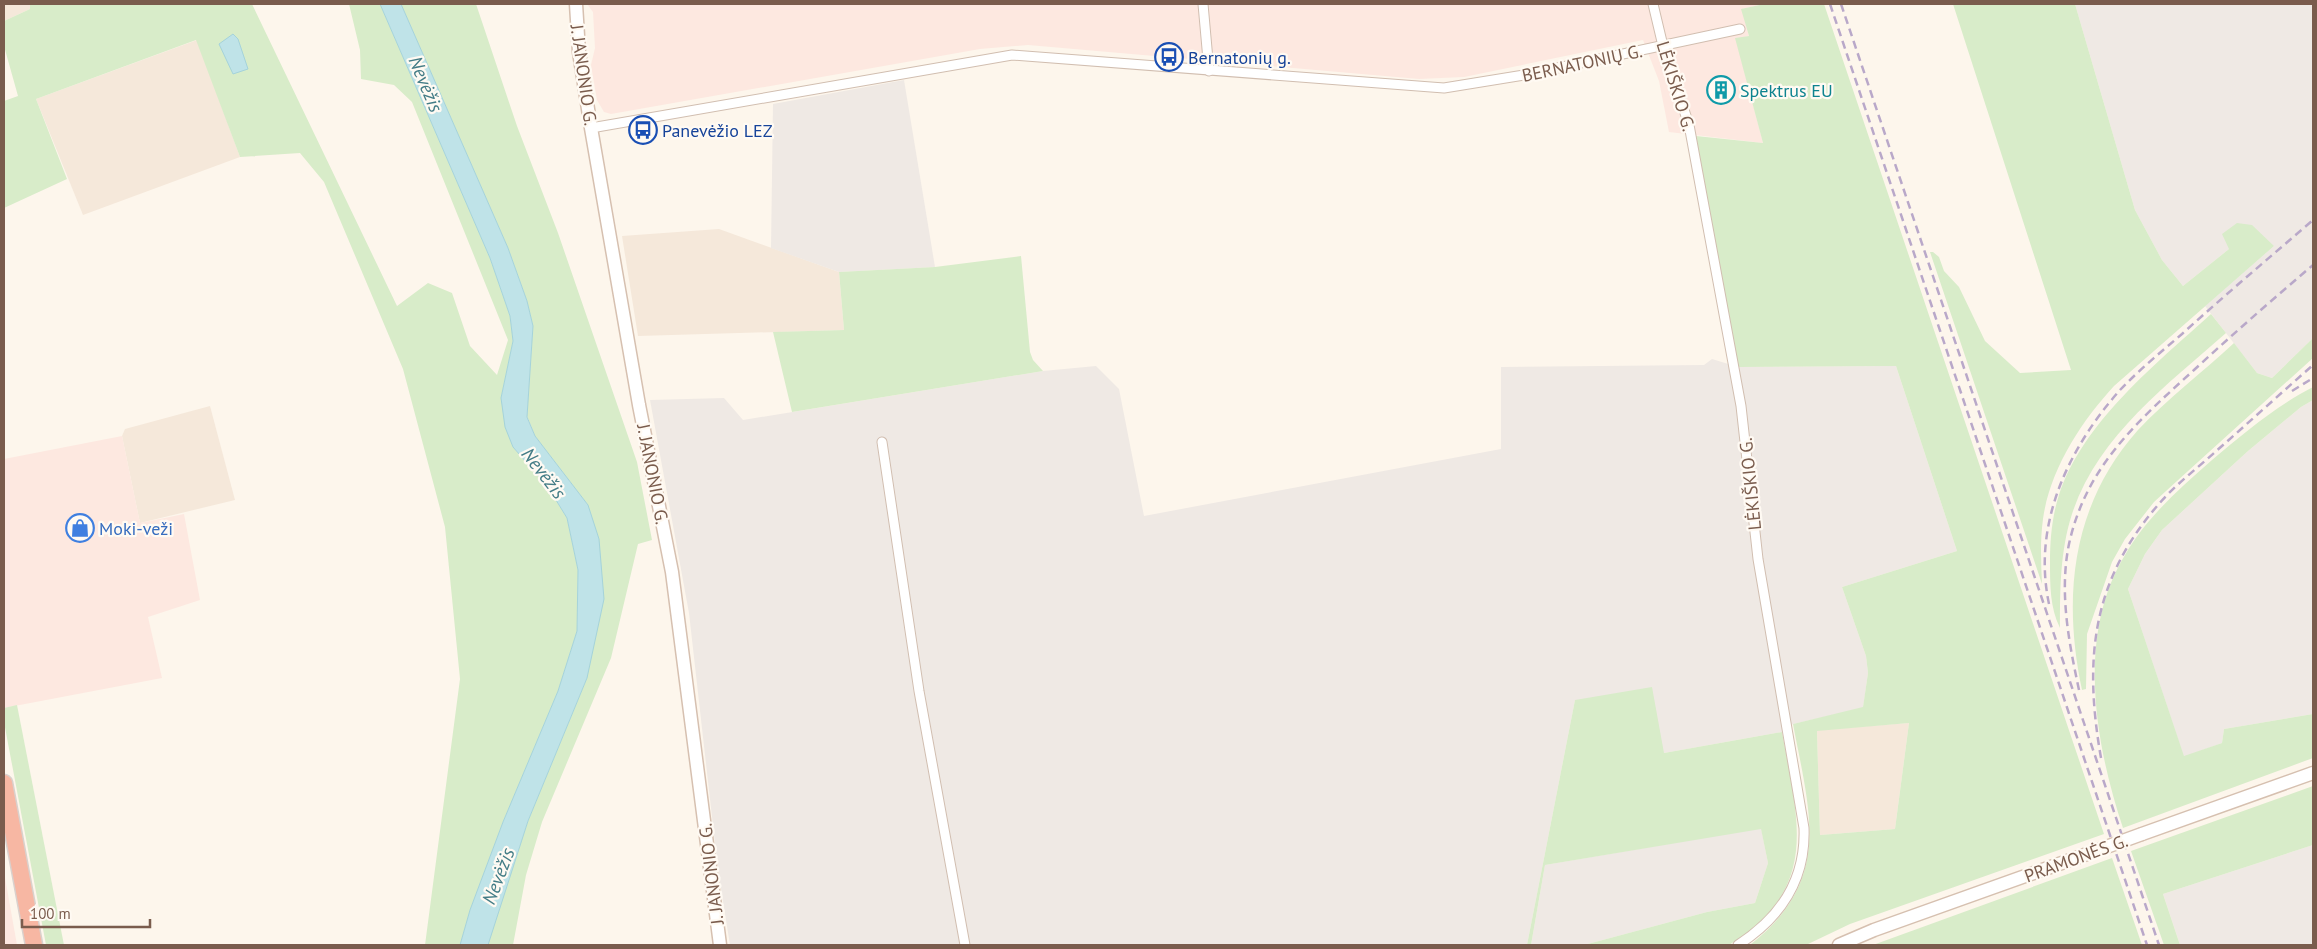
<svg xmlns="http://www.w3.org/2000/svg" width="2317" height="949" font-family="'PT Sans',sans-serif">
	<rect width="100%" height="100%" fill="#fdf6ec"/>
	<g fill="#f5e8da">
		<path d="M4,4h26v5l-26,12z"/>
		<path d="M197,40l43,117 -157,58 -47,-116z"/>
		<path d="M719,229l120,43 5,58 -206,6 -16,-100z"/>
		<path d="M210,406l25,94 -95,23 -18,-87 3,-7z"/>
		<path d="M1909,723l-14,106 -75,6 -3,-105z"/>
	</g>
	<g fill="#fde8e0">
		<path d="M587,4h1177l-22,5 7,27 -13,3 27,104 -94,-11 -10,-51 -16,-41 -179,37 -45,2 -391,-34 -48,4 -369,65 -7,-2 -7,-12 -6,-35 4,-17 -2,-36z"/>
		<path d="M122,436l18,87 44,-9 16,86 -52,17 14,61 -158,30v-249z"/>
		<path d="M4,872l13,73h-13z"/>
	</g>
	<g fill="#efe9e4">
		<path d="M2075,4h238v334l-41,40 -15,-5 -52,-67 69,-60 -45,3 -46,37 -21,-26 -27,-50z"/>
		<path d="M904,80l31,187 -96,5 -68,-24 2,-144z"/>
		<path d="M1712,359l26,8 158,-1 61,185 -115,36 24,69 2,17 -5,35 -70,16 -11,8 -118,21 -89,-53 -48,245h-797l-12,-75 -29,-257 -39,-213 74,-2 19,22 300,-49 53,-5 23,23 25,127 357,-67v-82l203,-2z"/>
		<path d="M2313,400v314l-89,15 -2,14 -38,14 -56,-168 17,-35 17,-24 86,-79 53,-44z"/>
		<path d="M1761,828l7,35 -13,40 -48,9 -123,33h-53l14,-80z"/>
		<path d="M2313,845v100h-133l-17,-51z"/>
	</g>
	<g fill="#d8ecc9" fill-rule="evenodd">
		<path d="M30,4h222l145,302 31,-23 24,10 18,53 27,29 11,-35 -96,-238 -18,-17 -33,-6 -1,-29 -11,-46h31l110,254 20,58 3,25 -12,57 12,49 35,40 19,31 11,52 -1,61 -19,60 -55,131 -33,88 -10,35h-35l35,-266 -15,-152 -42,-158 -79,-187 -24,-29 -60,4 -44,-117 -160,59 31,80 -63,29v-107l14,-5 -14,-50v-25l26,-12z"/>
		<path d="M401,4h75l41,122 41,107 79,229 15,78 -14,4 -27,114 -69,164 -16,53 -13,70h-25l2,-8 38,-116 59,-143 1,-173 -53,-69 -8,-20 6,-90 -6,-25 -19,-53z"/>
		<path d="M1764,4h60l280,830 -254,90 -44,21h-56c83,-65 60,-131 43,-221l70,-17 5,-34 -2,-17 -24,-69 115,-36 -61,-185 -158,1 -42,-231 67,7 -28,-105 14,-2 -8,-27zM1909,723l-14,106 -75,6 -3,-104z"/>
		<path d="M1953,4h122l60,206 27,50 21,26 46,-37 -7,-15 15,-11 15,2 22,21 -160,140c-33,36 -64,83 -71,133 -3,22 -2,43 -1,65l-112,-332h3l6,5 5,14 15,16 26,54 35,32 51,-3z"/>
		<path d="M1021,256l9,96 3,8 10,11 -251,41 -19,-80 71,-2 -5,-58 96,-5z"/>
		<path d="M2211,314l15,19c-59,52 -129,104 -154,181 -12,37 -12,77 -12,114 -10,-20 -10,-43 -10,-66 0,-22 2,-46 9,-67 24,-73 97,-131 152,-181z"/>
		<path d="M2313,338v20l-136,123 -23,21 -29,37 -13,23 -25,72 -1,55 -4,1c-20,-94 -10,-186 56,-260 29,-31 65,-58 96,-87l23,30 15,5z"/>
		<path d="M2313,387v13l-12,7 -53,44 -86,79 -17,24 -17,35 56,167 38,-13 2,-14 89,-15v44l-190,70c-28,-84 -47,-193 2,-273 22,-38 54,-66 87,-95 32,-27 64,-54 101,-73z"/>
		<path d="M1652,687l12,66 118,-21c16,89 39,157 -53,213h-145l123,-33 48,-9 13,-40 -7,-34 -216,36 -14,80h-4l48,-245z"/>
		<path d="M17,705l47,240h-18l-42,-223v-14z"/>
		<path d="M2313,786v59l-150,49 17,51h-16l-33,-94z"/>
		<path d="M2112,858l30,87h-269z"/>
	</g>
	<g fill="#bfe3e8" stroke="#a5d3da">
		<path d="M380,4h21l107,244 19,53 6,25 -6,91 8,19 53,69 11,34 5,60 -17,79 -59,143 -40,124h-28l10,-35 33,-88 55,-131 19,-60 1,-61 -11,-52 -19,-31 -35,-40 -8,-20 -4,-29 12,-57 -3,-25 -20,-58z"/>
		<path d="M233,34l5,5 10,30 -15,5 -14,-30z"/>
	</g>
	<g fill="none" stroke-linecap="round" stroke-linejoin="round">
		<defs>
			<g id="street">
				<path d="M1203,4l6,67"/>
				<path d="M1653,4l10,42 26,79 52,281 17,153 46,269c2,53 -24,90 -66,117"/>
				<path d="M591,128l421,-73 432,33 80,-13 216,-46"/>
				<path d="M882,442l37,249 46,254"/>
			</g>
			<g id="secondary">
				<path d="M576,4l3,48 12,76 48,277 33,167 48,373"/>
				<path d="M2142,834l171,-61"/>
				<path d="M1839,945l35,-15 213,-76"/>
			</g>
			<path id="highway" d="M4,783l30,162"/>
		</defs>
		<use href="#street" stroke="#d1beb0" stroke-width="11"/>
		<use href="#secondary" stroke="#d6c0b0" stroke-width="15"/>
		<use href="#highway" stroke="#dad1cd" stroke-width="19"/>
		<use href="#street" stroke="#fff" stroke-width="9"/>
		<use href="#secondary" stroke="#fff" stroke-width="12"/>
		<use href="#highway" stroke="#f7b7a3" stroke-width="16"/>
		<g stroke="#b9a8c9" stroke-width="2.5" stroke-dasharray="8 5" stroke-linecap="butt">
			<path d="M1830,4l317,941"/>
			<path d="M1841,4l318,941"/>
			<path d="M2292,391l21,-13"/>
			<path d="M2049,604c-17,-80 19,-155 71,-214 19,-20 41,-38 62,-56 43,-39 87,-76 131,-114"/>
			<path d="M2079,690c-10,-47 -20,-97 -10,-146 17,-78 69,-123 125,-174 39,-36 79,-71 119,-105"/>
			<path d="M2101,758c-17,-97 -10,-176 57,-253 16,-19 37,-35 56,-52 33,-29 66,-59 99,-88"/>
		</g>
		<defs>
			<path id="secondary-bridge" d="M2087,854l55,-20"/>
		</defs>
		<use href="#secondary-bridge" stroke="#d6c0b0" stroke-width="15" stroke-linecap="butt"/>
		<use href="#secondary-bridge" stroke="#fff" stroke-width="12"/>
	</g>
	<defs>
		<symbol id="bus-ring" viewBox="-11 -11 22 22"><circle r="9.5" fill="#fffaf3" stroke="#1a4fb4" stroke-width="1.5"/><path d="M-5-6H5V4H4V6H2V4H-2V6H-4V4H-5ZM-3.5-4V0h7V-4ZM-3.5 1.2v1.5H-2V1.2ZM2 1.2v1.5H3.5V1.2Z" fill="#1a4fb4"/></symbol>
		<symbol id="building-ring" viewBox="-11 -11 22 22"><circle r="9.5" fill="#fffaf3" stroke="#0f9aa8" stroke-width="1.5"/><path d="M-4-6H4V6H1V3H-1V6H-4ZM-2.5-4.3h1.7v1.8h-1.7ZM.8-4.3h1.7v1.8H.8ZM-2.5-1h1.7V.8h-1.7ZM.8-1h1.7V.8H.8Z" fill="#0f9aa8"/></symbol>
		<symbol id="shop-ring" viewBox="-11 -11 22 22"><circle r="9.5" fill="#fffaf3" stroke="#3f7fe0" stroke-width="1.5"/><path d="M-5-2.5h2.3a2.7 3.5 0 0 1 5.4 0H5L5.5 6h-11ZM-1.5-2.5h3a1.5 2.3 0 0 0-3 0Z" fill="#3f7fe0"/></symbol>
	</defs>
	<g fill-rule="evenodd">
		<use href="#bus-ring" x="1153" y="41" width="32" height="32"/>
		<use href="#building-ring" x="1705" y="74" width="32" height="32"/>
		<use href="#bus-ring" x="627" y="114" width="32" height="32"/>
		<use href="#shop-ring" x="64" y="512" width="32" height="32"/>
	</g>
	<g text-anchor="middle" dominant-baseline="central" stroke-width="4.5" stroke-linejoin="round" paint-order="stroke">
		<g font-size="18" fill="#164399" stroke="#fffaf3" text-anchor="start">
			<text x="1188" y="57">Bernatonių g.</text>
			<text x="662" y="130">Panevėžio LEZ</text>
		</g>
		<g font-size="18" fill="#7a5c4d" stroke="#fffaf3">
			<text transform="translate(1582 63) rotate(-12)">BERNATONIŲ G.</text>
			<text transform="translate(584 75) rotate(82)">J. JANONIO G.</text>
			<text transform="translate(1676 86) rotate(73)">LĖKIŠKIO G.</text>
			<text transform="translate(653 474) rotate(79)">J. JANONIO G.</text>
			<text transform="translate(1750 484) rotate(-96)">LĖKIŠKIO G.</text>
			<text transform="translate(2076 858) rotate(-20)">PRAMONĖS G.</text>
			<text transform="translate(711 874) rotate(-97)">J. JANONIO G.</text>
		</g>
		<g font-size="18" fill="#0d838f" stroke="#fffaf3" text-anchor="start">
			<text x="1740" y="90">Spektrus EU</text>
		</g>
		<g font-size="18" fill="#366cbe" stroke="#fffaf3" text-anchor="start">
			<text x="99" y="528">Moki-veži</text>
		</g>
		<g font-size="19" font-style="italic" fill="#437c86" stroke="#fffaf3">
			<text transform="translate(426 84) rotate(67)">Nevėžis</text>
			<text transform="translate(544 473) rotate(52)">Nevėžis</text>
			<text transform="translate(498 876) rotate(-69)">Nevėžis</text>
		</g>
	</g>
	<rect width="2317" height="949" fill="none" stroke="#7a5c4d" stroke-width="10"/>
	<path d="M22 919v8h128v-8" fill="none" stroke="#7a5c4d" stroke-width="2.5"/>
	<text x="30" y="919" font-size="15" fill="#7a5c4d" stroke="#fffaf3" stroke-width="4" paint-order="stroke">100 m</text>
</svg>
